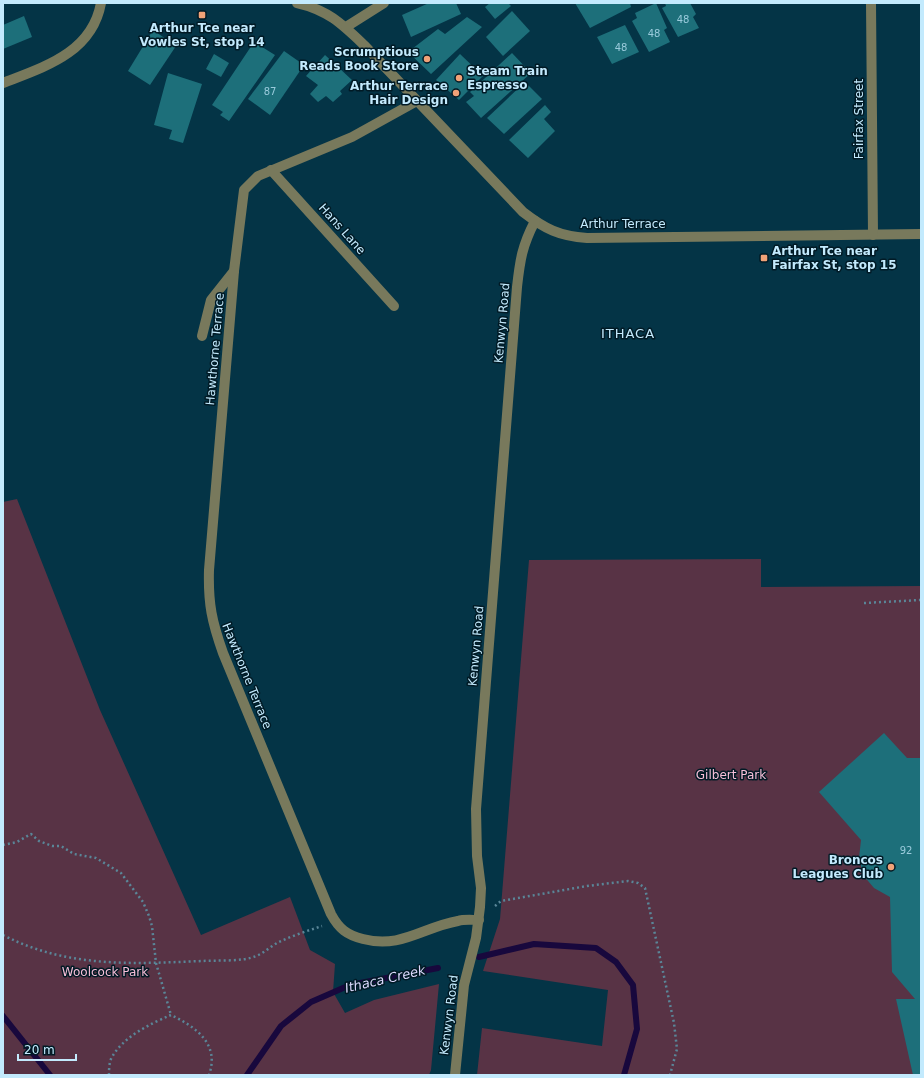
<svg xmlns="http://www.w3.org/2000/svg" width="924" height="1078" font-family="'DejaVu Sans',sans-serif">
	<rect width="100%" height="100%" fill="#043446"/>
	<g fill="#583345">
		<path d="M17,499l83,211 101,225 89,-38 20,53 25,14 -2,28 12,21 29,-13 65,-16 -8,86 -2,5h-426v-573z"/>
		<path d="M761,559v28l160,-1v489h-444l5,-47 120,18 6,-56 -125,-19 17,-52 29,-359z"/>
	</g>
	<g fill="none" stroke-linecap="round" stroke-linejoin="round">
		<g stroke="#18083d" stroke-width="6">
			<path d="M479,957l55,-13 62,4 20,14 17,23 4,44 -13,46"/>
			<path d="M3,1016l47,59"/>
			<path d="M247,1075l34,-49 30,-24 39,-17 88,-17"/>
		</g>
	</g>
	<g fill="#1d6f7a">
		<path d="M429,3h27l5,11 -50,23 -9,-22z"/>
		<path d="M490,3h18l3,3 -16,13 -10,-12z"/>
		<path d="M575,3h55l1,4 -41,21z"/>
		<path d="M656,3l11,25 -3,2 6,12 -21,10 -17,-31 5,-3 -2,-5z"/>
		<path d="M665,3h25l6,11 -3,3 6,11 -21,9 -16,-29 4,-2z"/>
		<path d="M512,11l18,20 -27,25 -17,-19z"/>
		<path d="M24,16l8,21 -29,12v-24z"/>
		<path d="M467,17l15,10 -51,47 -23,-22 30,-23 7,5z"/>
		<path d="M625,25l14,27 -27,12 -15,-27z"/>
		<path d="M153,30l23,16 -26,39 -22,-14z"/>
		<path d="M254,42l21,13 -46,66 -9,-6 3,-3 -11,-7z"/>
		<path d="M284,51l20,14 -34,50 -22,-16z"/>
		<path d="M512,53l19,20 -50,45 -15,-16 8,-6 -4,-4z"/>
		<path d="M214,54l15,9 -8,14 -15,-8z"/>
		<path d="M460,54l23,22 -24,24 -23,-20z"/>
		<path d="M325,55l27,25 -12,11 2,3 -9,8 -7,-6 -8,6 -8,-8 8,-9 -12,-9z"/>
		<path d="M168,73l34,11 -19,59 -14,-4 3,-9 -18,-5z"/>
		<path d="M525,82l17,17 -38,35 -17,-16z"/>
		<path d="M545,105l6,7 -7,7 11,12 -27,27 -19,-18z"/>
		<path d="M884,733l23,25h14v317h-8l-17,-76h19l-23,-27 -2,-75 -16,-9 -11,-13 -4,-17 2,-18 -42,-48z"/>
	</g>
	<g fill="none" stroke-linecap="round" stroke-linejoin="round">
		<g stroke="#5a8698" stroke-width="2.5" stroke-dasharray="2 3" stroke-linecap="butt">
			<path d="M864,603l57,-3"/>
			<path d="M3,845l14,-3 14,-8 8,7 13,5h9l13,8 22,4 25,15 22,29 6,14 3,10 4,37 15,52"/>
			<path d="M495,906l6,-5 86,-15 41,-5 10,2 7,5 29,135 3,26 -7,26"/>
			<path d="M3,935c64,33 129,29 199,26 15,-1 41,1 54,-5 8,-3 14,-9 21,-13 14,-7 30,-12 45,-17"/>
			<path d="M109,1075c0,-5 0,-11 2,-16 11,-22 39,-35 60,-44 25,12 49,29 38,60"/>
		</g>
		<g stroke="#78795c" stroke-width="10">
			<path d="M297,3c31,7 45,21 67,42l159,167c22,17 36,24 64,26l334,-4"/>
			<path d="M871,3l2,232"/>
			<path d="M346,27l38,-24"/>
			<path d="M3,83c41,-16 89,-30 98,-80"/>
			<path d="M417,101l-65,36 -94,39 -14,14 -10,81 -25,299c-1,34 3,52 14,83l108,261c8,15 16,21 32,25 38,10 60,-12 95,-18 6,-2 14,-1 21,-1"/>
			<path d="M271,170l123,136"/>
			<path d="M202,336l9,-36 23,-29"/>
			<path d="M455,1075l9,-90 12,-47 4,-31 1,-19 -4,-32 -1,-47 41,-522c3,-27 5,-41 18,-66"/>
		</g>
	</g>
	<g fill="#f0a278" stroke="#011a25" stroke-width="1.5">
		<rect x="198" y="11" width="8" height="8" rx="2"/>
		<circle cx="427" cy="59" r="4"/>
		<circle cx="459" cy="78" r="4"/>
		<circle cx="456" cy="93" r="4"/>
		<rect x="760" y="254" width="8" height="8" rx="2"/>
		<circle cx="891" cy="867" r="4"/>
	</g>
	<g text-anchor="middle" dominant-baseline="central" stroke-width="3" stroke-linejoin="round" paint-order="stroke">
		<g font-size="10" fill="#9acbdc">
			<text x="683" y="19">48</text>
			<text x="654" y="33">48</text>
			<text x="621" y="47">48</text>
			<text x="270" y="91">87</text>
			<text x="906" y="850">92</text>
		</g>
		<g font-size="12" font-weight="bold" fill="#c3eafd" stroke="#011a25" text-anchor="end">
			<text x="202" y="28" text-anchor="middle">Arthur Tce near<tspan x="202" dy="14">Vowles St, stop 14</tspan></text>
			<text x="419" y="52">Scrumptious<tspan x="419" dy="14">Reads Book Store</tspan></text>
			<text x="467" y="71" text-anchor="start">Steam Train<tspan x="467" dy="14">Espresso</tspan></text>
			<text x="448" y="86">Arthur Terrace<tspan x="448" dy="14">Hair Design</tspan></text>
			<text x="772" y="251" text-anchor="start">Arthur Tce near<tspan x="772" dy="14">Fairfax St, stop 15</tspan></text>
			<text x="883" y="860">Broncos<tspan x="883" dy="14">Leagues Club</tspan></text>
		</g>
		<g font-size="12" fill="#c3eafd" stroke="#011a25">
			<text transform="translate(859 119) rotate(-90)">Fairfax Street</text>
			<text x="623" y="224">Arthur Terrace</text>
			<text transform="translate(342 229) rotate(48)">Hans Lane</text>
			<text transform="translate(502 323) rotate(-85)">Kenwyn Road</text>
			<text transform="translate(215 349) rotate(-85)">Hawthorne Terrace</text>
			<text transform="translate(476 646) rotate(-85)">Kenwyn Road</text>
			<text transform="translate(247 676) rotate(68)">Hawthorne Terrace</text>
			<text transform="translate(449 1015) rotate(-83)">Kenwyn Road</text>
		</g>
		<g font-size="12" fill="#f8bfd9" stroke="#011a25">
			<text x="731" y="775">Gilbert Park</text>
			<text x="105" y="972">Woolcock Park</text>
		</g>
		<g font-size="13" letter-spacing="1" fill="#c3eafd" stroke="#011a25">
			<text x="628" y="333">ITHACA</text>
		</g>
		<g font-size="13" font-style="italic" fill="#dcd9fd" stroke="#011a25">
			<text transform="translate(385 979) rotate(-13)">Ithaca Creek</text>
		</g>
	</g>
	<rect width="924" height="1078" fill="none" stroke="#c3eafd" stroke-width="8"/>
	<path d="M18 1054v6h58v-6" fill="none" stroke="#c3eafd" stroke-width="2"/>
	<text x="24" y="1054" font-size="12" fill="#c3eafd" stroke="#011a25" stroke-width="3" paint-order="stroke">20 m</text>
</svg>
